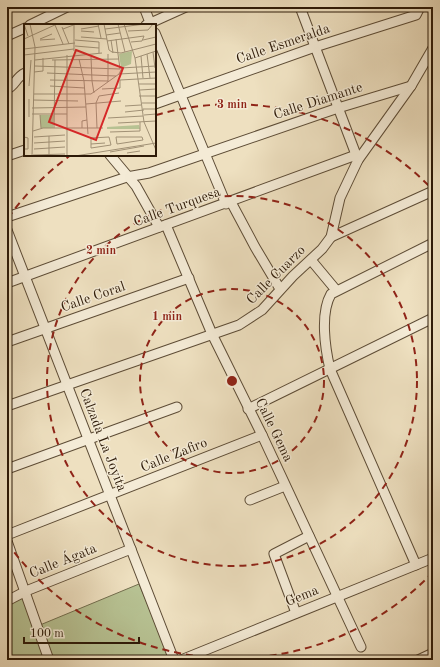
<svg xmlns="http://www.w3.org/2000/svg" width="440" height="667" font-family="'Old Standard TT',serif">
	<rect width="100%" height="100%" fill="#eee0c0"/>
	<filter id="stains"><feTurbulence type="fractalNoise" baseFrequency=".005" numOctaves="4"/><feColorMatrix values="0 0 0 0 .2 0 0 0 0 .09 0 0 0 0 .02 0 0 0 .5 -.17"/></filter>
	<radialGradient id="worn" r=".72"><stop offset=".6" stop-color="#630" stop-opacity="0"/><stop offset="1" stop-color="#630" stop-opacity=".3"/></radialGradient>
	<g fill="#b7c293" stroke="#726e4e">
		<path d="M139,584l32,76h-119l-12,-35z"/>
		<path d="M23,597l21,63h-37v-57z"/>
	</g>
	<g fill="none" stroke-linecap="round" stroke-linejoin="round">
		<defs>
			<g id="street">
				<path d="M144,7l7,18"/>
				<path d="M300,7l58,153"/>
				<path d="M30,25l37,-18"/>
				<path d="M146,25l40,-18"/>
				<path d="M155,33l71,171"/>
				<path d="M7,36l18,-8"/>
				<path d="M7,89c8,-3 9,-12 18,-16"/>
				<path d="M155,104l160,-57 101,-32 4,-8"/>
				<path d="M110,155l26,31 23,41"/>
				<path d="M7,156l18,-6"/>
				<path d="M231,202l24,45 25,42"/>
				<path d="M7,217l120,-40 22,-4 189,-65 73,-22"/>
				<path d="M166,225l46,109 50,101 99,212"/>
				<path d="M7,230l167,430"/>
				<path d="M331,237l102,-46"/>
				<path d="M311,260l25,30"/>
				<path d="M7,283l349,-128"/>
				<path d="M7,342l182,-64"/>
				<path d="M7,406l232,-81 23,-15 31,-34 29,-27 9,-12 9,-39 18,-38 53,-74 22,-38"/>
				<path d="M248,409l185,-91"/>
				<path d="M7,469l170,-62"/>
				<path d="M250,500l35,-14"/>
				<path d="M7,535l255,-100"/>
				<path d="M7,541l42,119"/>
				<path d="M416,565l-86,-196c-5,-21 -10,-56 1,-75l102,-51"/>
				<path d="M7,601l19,-10 105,-42"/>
				<path d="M296,613l-22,-59 35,-18"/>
				<path d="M181,660l252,-102"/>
				<path d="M418,660l15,-7"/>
			</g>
		</defs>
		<use href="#street" stroke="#5d4c36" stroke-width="11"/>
		<use href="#street" stroke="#f4ebd6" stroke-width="9"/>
	</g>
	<g fill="none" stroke="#8f2418" stroke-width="2" stroke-dasharray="7 5">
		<circle cx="232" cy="381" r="92"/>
		<circle cx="232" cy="381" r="185"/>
		<path d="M433 572A277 277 0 0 1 8 544M8 218A277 277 0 0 1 71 155M156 115A277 277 0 0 1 433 190"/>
	</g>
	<g text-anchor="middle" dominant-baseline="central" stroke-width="3" stroke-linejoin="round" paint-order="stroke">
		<g font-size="14" fill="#2d1a08" stroke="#f4ebd6">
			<text transform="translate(283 44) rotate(-19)">Calle Esmeralda</text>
			<text transform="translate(318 101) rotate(-18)">Calle Diamante</text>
			<text transform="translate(177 207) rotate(-20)">Calle Turquesa</text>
			<text transform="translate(276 275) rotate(-45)">Calle Cuarzo</text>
			<text transform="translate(93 297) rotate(-19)">Calle Coral</text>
			<text transform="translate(274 430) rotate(64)">Calle Gema</text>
			<text transform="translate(103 440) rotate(69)">Calzada La Joyita</text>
			<text transform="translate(174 455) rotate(-22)">Calle Zafiro</text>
			<text transform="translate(63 561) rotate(-22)">Calle Ágata</text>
			<text transform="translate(302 596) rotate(-22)">Gema</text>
		</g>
	</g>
	<g transform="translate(24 24)">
		<rect width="132" height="132" fill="#eee0c0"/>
		<path d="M108,27l-1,13 -10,4 -2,-14zM16,91h14l-1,13h-12zM115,101l1,4h-33v-2z" fill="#b7c293"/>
		<path fill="none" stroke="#a19176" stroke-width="1" d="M0,0l4,12M6,0l5,23 -3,109M50,0v27M74,0l3,14M80,0l5,26 3,2 9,1 35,-9M94,0l7,28M100,0l11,34 9,64 12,28M31,1l8,19M38,3l7,17M39,5l13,-5M57,5l18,-3M81,5l40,-5M57,7l13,1M104,7l20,-1 5,-6M82,11l14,-2M57,13l26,2M0,15l33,-15M16,15l12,-5M16,16l15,-1M51,16l24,2v11M87,16l2,13M119,16l13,-3M83,17l37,-5 -2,5 -11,1M51,22l24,2M0,25l51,-6M129,28l2,16M123,30l3,24M0,31l50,-6M43,31v101M117,32l2,22M67,33l1,24M111,34l21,-7M55,35l5,22M11,36l67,-7M28,36l67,-1M11,42l85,3 -4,-30M97,44l35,-2M10,48l9,-1v-13M23,49l69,3M95,50l37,-2M26,56l58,1M60,57l4,53M68,57l2,12M84,58v-28M115,60h17M5,62l2,-26M26,62l35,2M78,65l18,-1v-8l36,-2M116,66l16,-1M10,70h57l28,-20 3,-6M115,72h17M9,76l45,1M118,79h14M62,80l35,-3M101,82l16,-1M8,84l54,-1M119,85h13M101,88l19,-2M8,90h35M16,91l1,13M120,91l12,-1M5,93v-18M84,94l35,-2M94,99l38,-2M30,104l1,-68M58,104v-7l5,-1M73,104l-1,-25 3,-7 20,-3M9,107l10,-3h60M86,108l30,-1v-9M25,112v20M0,113l4,1v11h-4M10,113l31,-2M92,113h26l1,3 -26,4zM67,114l18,-1 2,8 -20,3zM10,119l31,-2M67,120l14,-1M10,125l31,-2M86,128l34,-6M103,129l13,-2M9,131l32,-1M51,132l81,-13"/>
		<path fill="#d62828" fill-opacity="0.15" stroke="#d62828" stroke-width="2" d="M52,26l47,18 -27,72 -47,-18z"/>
		<rect width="132" height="132" fill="none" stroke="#2d1a08" stroke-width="2"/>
	</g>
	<circle cx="232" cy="381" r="6" fill="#8f2418" stroke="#f4ebd6" stroke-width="2"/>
	<g font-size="12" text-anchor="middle" font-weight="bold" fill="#8f2418" stroke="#f4ebd6" stroke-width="3" stroke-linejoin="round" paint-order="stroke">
		<text x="232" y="108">3 min</text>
		<text x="101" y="254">2 min</text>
		<text x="167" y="320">1 min</text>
	</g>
	<rect width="440" height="667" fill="none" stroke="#eee0c0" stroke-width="24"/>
	<rect x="8" y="8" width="424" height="651" fill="none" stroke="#2d1a08" stroke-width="2"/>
	<rect x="12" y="12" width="416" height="643" fill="none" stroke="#2d1a08"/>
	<path d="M24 637v6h115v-6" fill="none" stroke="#2d1a08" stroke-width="2"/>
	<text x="30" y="637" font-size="12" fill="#2d1a08" stroke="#f4ebd6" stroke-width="3" paint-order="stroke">100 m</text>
	<rect width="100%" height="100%" filter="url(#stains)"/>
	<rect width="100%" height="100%" fill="url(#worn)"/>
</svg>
